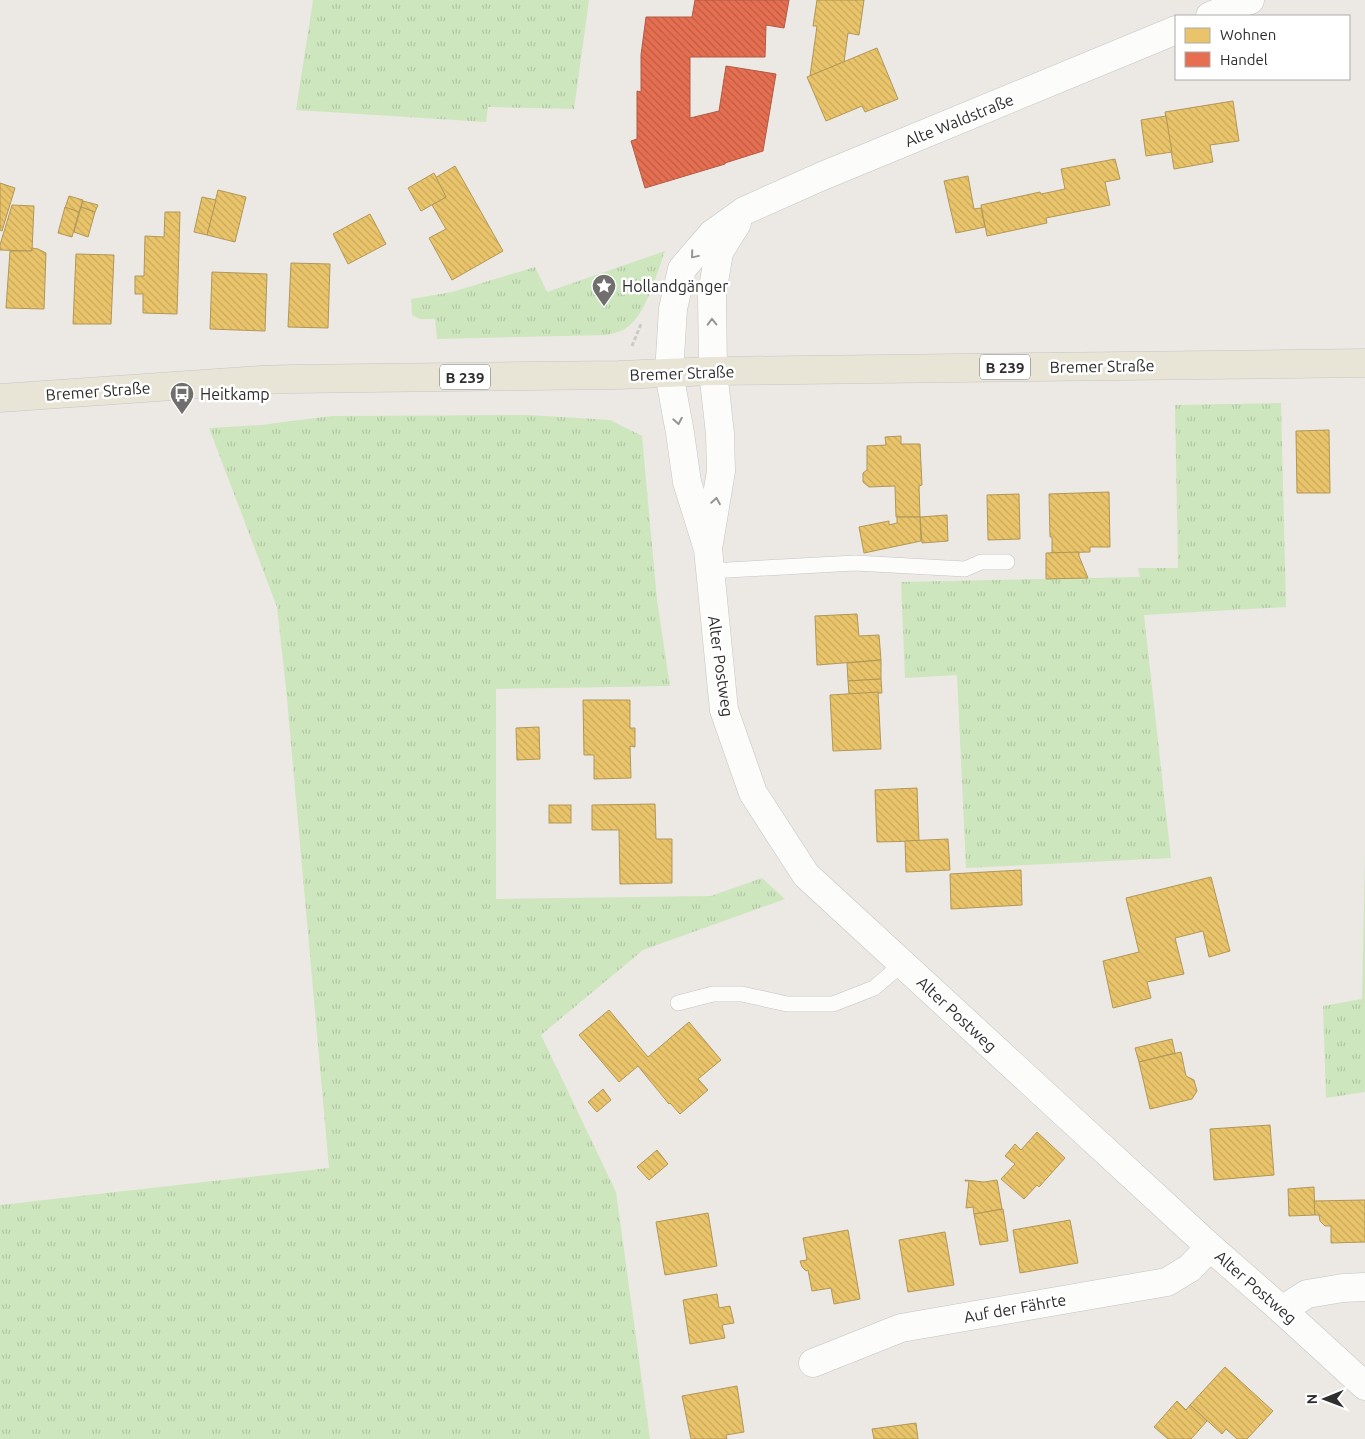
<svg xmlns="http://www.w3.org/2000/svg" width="1365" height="1439" font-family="Ubuntu,sans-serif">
	<defs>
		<pattern id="grass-tufts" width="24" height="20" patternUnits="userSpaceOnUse" patternTransform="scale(1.25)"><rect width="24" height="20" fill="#cee6be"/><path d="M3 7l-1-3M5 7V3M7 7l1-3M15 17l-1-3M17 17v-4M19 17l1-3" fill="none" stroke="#b1c6a4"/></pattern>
		<pattern id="homes-back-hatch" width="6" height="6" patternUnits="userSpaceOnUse" patternTransform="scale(1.25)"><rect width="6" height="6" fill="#e9c46a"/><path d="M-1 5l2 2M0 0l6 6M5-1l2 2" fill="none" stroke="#c8a95c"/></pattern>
		<pattern id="shops-back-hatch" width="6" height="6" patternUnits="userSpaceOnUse" patternTransform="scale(1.25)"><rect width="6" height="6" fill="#e76f51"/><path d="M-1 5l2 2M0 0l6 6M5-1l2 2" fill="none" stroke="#bc5c44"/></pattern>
	</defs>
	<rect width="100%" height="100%" fill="#ece8e4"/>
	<g fill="url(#grass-tufts)">
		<path d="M313,0h276l-15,109 -86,-2 -2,15 -190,-12z"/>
		<path d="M665,251c-8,22 -18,60 -36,75 -6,5 -14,7 -21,9l-171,4 -2,-20h-15l-8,-4 -1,-16 41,-7 83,-25 12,25z"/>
		<path d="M1281,403l5,204 -142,8 27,243 -205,10 -9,-193 -52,3 -4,-96 239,-5 -2,-9h40l-3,-163z"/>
		<path d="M529,415l81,5 32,16 15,164 13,86 -174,3v210l215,-3 51,-18 23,21 -142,51 -102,85 75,157 34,247h-650v-234l329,-37 -43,-480 -9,-81 -68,-179 52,-3 71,-9z"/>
		<path d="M1365,855v237l-39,6 -3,-92 39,-7z"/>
	</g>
	<g fill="url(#homes-back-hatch)" stroke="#b19758">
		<path d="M817,0h47l-5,35 -11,-2 -4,29 -34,14 7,-50h-4z"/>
		<path d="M877,48l21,51 -33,13 -3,-6 -36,15 -19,-44z"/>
		<path d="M1233,101l6,40 -29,4 3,17 -39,7 -9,-57z"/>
		<path d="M1166,116l6,36 -26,4 -5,-36z"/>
		<path d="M1115,159l5,20 -15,3 5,23 -64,13 1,5 -60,13 -6,-31 59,-13 1,2 24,-5 -4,-20z"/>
		<path d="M455,166l48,85 -51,29 -23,-42 17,-9 -14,-24 14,-8 -11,-19z"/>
		<path d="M434,173l12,24 -25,14 -13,-23z"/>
		<path d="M968,176l6,33 7,-1 4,19 -29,6 -12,-52z"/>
		<path d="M0,183l15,5 -13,43 -2,-1z"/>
		<path d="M218,190l28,7 -11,45 -28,-7z"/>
		<path d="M69,196l14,4 -4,12 -14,-4z"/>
		<path d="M202,197l14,3 -9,35 -13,-3z"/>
		<path d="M83,201l15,4 -3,7 -14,-5z"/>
		<path d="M12,205l22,1 -2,45 -32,-1v-5z"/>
		<path d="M65,207l14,5 -7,25 -14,-4z"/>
		<path d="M81,207l14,5 -7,25 -14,-5z"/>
		<path d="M165,212h15l-3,102 -34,-1v-19h-8v-18h9l1,-40 19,1z"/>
		<path d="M370,214l16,30 -38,20 -15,-30z"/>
		<path d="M32,248l6,1 8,4 -2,56 -38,-1 4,-57h22z"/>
		<path d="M76,254l38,1 -3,69h-38z"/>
		<path d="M291,263l39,1 -2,64 -40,-1z"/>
		<path d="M212,272l55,2 -2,57 -55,-2z"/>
		<path d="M1329,430l1,63h-33l-1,-62z"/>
		<path d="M901,436v8h19l2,41 -3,1 1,31h-24l-1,-31 -26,1 -6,-5v-9l4,-3v-24l19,-1 -1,-8z"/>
		<path d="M1109,492l1,55h-20v5l-38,1v-16h-2l-1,-43z"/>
		<path d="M1019,494l1,45 -32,1 -1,-45z"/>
		<path d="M947,515l1,26 -26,2 -2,-26z"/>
		<path d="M897,517h23l1,24 -57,12 -5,-26 30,-6v4l8,-2z"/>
		<path d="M1079,552v4l9,22 -42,1v-26z"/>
		<path d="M857,614l2,22 20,-1 2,25 -64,5 -2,-49z"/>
		<path d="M881,660v19l-33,2 -1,-18z"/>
		<path d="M881,679l1,14 -33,1 -1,-13z"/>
		<path d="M878,692l3,57 -48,2 -3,-56z"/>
		<path d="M583,700h47v28h5v19l-5,-1 1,32 -37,1v-24h-10z"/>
		<path d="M539,727l1,32 -23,1 -1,-32z"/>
		<path d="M917,788l2,53 -42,1 -2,-52z"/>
		<path d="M655,804l1,35h16v44l-52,1 -1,-54h-27v-25z"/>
		<rect x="549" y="805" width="22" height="18"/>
		<path d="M948,839l2,31 -44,2 -1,-31z"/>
		<path d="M1021,870l1,35 -71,4 -1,-35z"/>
		<path d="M1211,877l19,74 -21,6 -6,-26 -28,7 9,36 -37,8 4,16 -38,10 -10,-47 36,-9 -13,-54z"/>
		<path d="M609,1010l39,47 41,-35 32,38 -23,19 10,11 -28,24 -10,-11 -1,1 -31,-38 -19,16 -40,-47z"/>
		<path d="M1172,1039l3,14 -36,9 -4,-14z"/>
		<path d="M1181,1052l5,24 8,4 3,11 -5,8 -42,10 -11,-47z"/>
		<path d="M603,1089l8,11 -14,12 -9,-10z"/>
		<path d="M1270,1125l4,50 -60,5 -4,-51z"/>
		<path d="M1037,1132l28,26 -26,29 -2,-2 -13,14 -23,-20 14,-15 -10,-8 10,-12 6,6z"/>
		<path d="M657,1150l11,14 -19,16 -12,-13z"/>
		<path d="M965,1180l19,2 13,-2 5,29 -28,5 -1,-7 -7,1 3,-27h-4z"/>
		<path d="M1314,1187l1,28 -26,1 -1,-27z"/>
		<path d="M1365,1200v42l-34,1v-17h-6l-5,-5 -1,-6h-4l-1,-14z"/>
		<path d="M1003,1209l5,32 -28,4 -6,-31z"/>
		<path d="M708,1213l9,53 -52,9 -9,-53z"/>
		<path d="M1070,1220l8,43 -58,10 -7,-43z"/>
		<path d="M848,1230l12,69 -26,5 -3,-16 -19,3 -4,-21 -2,1 -4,-4 -2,-6 7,-1 -4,-22z"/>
		<path d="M945,1232l9,53 -46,7 -9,-52z"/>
		<path d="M717,1294l2,14 11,-2 4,17 -12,2 3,13 -35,6 -7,-44z"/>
		<path d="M1225,1367l48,44 -26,28h-10l-11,-10 -4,5 -32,-29z"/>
		<path d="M737,1386l7,46 -18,3 1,4h-36l-9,-43z"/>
		<path d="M1177,1401l9,9 4,-5 17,16 -16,18h-23l-14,-12z"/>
		<path d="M916,1423l2,16h-44l-2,-10z"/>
	</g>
	<path fill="url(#shops-back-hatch)" stroke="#b05c46" d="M695,0h94l-5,28 -18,-3 -1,32h-75v61l29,-7 7,-45 50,8 -13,77 -38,12v1l-80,24 -14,-47 6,-2v-48l4,1v-37l5,-38h46z"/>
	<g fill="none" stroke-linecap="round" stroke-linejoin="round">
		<defs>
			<g id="service">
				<path d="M710,571l145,-8 110,6 16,-7h26"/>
				<path d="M678,1003l35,-9h29l45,10h46l41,-16 28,-24"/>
			</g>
			<g id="minor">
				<path d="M669,373l11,60 7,49 21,67 16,161 29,83 53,82 404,372 72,63 83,76"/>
				<path d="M709,543l12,-72 -1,-37 -7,-63"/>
				<path d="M1282,1310l25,-16 36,-6 22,-1"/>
				<path d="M813,1363l88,-35 266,-46 23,-14 20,-21"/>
			</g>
			<g id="tertiary">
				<path d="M1210,16l40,-16"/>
				<path d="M713,371l-1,-77 7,-42 18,-29"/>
				<path d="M669,373l4,-64 9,-40 30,-35 32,-23 76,-34 356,-147"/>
			</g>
			<path id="primary" d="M0,398l260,-18 31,-1 328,-4 94,-4 652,-8"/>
		</defs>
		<use href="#service" stroke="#c5c4c5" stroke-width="16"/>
		<use href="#minor" stroke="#c5c4c5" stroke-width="29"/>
		<use href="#tertiary" stroke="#c5c4c5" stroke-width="29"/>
		<use href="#primary" stroke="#c6c5c4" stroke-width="29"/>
		<path stroke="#c9c9c8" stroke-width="3" stroke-dasharray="4 2.5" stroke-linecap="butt" d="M632,346l9,-22"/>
		<use href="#service" stroke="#fcfcfb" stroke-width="15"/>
		<use href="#minor" stroke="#fcfcfb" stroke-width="28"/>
		<use href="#tertiary" stroke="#fcfcfb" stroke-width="28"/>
		<use href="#primary" stroke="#e8e4d6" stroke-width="28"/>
	</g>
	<defs><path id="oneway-chevron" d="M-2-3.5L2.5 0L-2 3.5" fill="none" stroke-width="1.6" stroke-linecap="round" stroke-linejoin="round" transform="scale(1.25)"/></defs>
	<g stroke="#959594">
		<use href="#oneway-chevron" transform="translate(694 255) rotate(130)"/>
		<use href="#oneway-chevron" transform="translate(712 322) rotate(-91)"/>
		<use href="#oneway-chevron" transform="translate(678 421) rotate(80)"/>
		<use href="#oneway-chevron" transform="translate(716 501) rotate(-81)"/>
	</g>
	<defs>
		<symbol id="sight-pin" viewBox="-11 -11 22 30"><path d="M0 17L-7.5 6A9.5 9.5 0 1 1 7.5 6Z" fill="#706f6e" stroke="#fff"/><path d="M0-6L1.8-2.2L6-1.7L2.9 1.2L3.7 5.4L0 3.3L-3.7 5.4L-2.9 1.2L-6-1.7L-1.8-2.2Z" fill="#fff"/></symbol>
		<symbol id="bus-pin" viewBox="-11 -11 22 30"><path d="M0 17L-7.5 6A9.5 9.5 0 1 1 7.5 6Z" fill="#706f6e" stroke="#fff"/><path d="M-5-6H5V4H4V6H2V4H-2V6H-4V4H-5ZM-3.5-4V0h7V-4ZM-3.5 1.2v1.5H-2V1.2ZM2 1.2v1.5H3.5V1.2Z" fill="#fff"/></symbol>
	</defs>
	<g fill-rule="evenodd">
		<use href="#sight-pin" x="590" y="272" width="28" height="38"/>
		<use href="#bus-pin" x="168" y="380" width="28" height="38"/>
	</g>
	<g text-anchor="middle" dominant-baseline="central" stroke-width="5" stroke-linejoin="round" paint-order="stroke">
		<g fill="#fff" stroke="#6d6d6d" stroke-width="1">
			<rect x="980" y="354.5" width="50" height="25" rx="4"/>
			<rect x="440" y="364.5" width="50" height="25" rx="4"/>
		</g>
		<g font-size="15" font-weight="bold" fill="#2e2e2e">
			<text x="1005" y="367">B 239</text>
			<text x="465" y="377">B 239</text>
		</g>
		<g font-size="16" fill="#2e2e2e" stroke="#fff">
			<text transform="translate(959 120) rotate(-22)">Alte Waldstraße</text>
			<text transform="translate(1102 366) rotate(-1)">Bremer Straße</text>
			<text transform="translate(682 373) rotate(-2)">Bremer Straße</text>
			<text transform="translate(98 391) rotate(-4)">Bremer Straße</text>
			<text transform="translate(721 666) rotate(82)">Alter Postweg</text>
			<text transform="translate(957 1014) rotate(43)">Alter Postweg</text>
			<text transform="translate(1256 1287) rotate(41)">Alter Postweg</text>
			<text transform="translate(1015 1308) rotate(-10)">Auf der Fährte</text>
		</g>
		<g font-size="16" fill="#2e2e2e" stroke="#fff" text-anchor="start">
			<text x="622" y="286">Hollandgänger</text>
			<text x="200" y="394">Heitkamp</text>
		</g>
	</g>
	<rect x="1175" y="15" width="175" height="65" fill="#ffffff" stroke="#ababab"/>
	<rect x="1185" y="28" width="25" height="15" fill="#e9c46a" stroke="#ababab"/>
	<text x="1220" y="40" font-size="15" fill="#2e2e2e">Wohnen</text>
	<rect x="1185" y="52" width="25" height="15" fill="#e76f51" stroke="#ababab"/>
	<text x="1220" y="65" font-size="15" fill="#2e2e2e">Handel</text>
	<g transform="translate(1325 1399) rotate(269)" stroke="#ffffff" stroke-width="4" paint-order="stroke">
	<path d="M0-4L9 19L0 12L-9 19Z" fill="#2e2e2e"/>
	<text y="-8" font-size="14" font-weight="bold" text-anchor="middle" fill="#2e2e2e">N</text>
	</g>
</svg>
